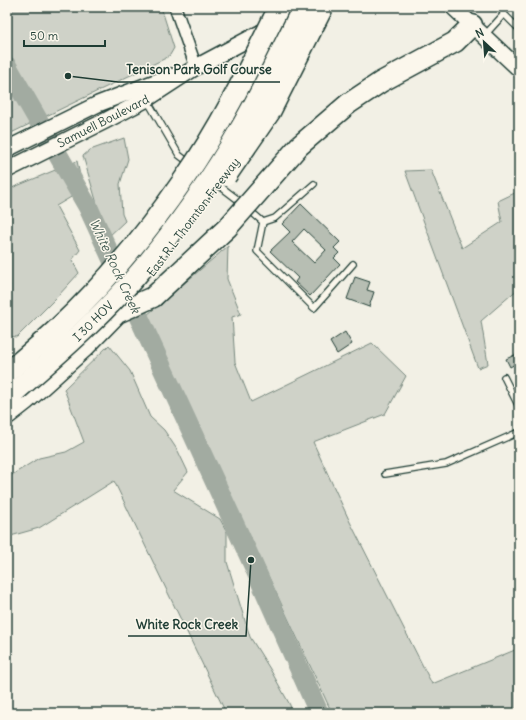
<svg xmlns="http://www.w3.org/2000/svg" width="526" height="720" font-family="Delius,sans-serif">
	<rect width="100%" height="100%" fill="#f2f0e5"/>
	<filter id="ink" filterUnits="userSpaceOnUse"><feTurbulence type="fractalNoise" baseFrequency=".025" numOctaves="2"/><feDisplacementMap in="SourceGraphic" scale="8" xChannelSelector="R" yChannelSelector="G"/><feConvolveMatrix kernelMatrix="1 2 1 2 8 2 1 2 1" color-interpolation-filters="sRGB"/></filter>
	<g filter="url(#ink)">
		<g fill="#cfd2c8" stroke="#77887e">
			<path d="M7,7h154l13,41 -4,7 -4,3 -159,77z"/>
			<path d="M124,138l4,21 -8,25 2,30 3,7 -18,17 -24,-82 7,-6z"/>
			<path d="M77,161l6,29 -27,16 24,44 -8,10 7,13 -21,23 -41,41 -10,-1v-48l3,-2 -3,-11v-85z"/>
			<path d="M431,170l31,78 40,-26 -4,-21 21,-10v97l-38,33 7,43 -10,4 -73,-197z"/>
			<path d="M228,246l-1,33 14,35 -9,3 3,45 16,40 121,-59 34,33 -21,38 -72,28 37,80 82,162 83,-34 4,8v55h-187l-185,-398z"/>
			<path d="M109,345l21,26 20,46 14,13 14,21 10,21 -15,18 47,29 7,13v30l23,75 20,32 20,36 2,8h-66l-112,-232 -75,47 -32,9v-59l32,-20 27,-6 18,-10 -20,-53z"/>
		</g>
		<g fill="none" stroke-linecap="round" stroke-linejoin="round">
			<path stroke="#6e7f75" stroke-width="3.5" d="M7,78l8,3"/>
			<path stroke="#a2aba1" stroke-width="20" d="M7,66l81,141 163,353 68,153"/>
		</g>
		<g fill="#b7beb3" stroke="#1f3d34" fill-rule="evenodd">
			<path d="M301,204l39,38 -6,6 5,5 -5,5 6,6 -30,32 -15,-14 3,-4 -28,-27 20,-19 -8,-8zM304,229l22,21 -12,13 -22,-21z"/>
			<path d="M355,277l15,5 -3,8 7,2 -5,15 -22,-8z"/>
			<path d="M345,332l7,12 -15,10 -7,-12z"/>
			<path d="M519,353v9l-9,5 -4,-8z"/>
		</g>
		<g fill="none" stroke-linecap="round" stroke-linejoin="round">
			<defs>
				<g id="lane">
					<path d="M499,7l5,7 15,15"/>
					<path d="M484,36l20,-22"/>
					<path d="M147,100l32,55 58,44 26,23 -6,29 57,57 39,-44"/>
					<path d="M263,222l12,-4 39,-34"/>
					<path d="M504,377l15,30"/>
					<path d="M385,474l61,-10 73,-32"/>
				</g>
				<path id="street" d="M175,7l21,60"/>
				<g id="secondary">
					<path d="M453,7l66,62"/>
					<path d="M7,149l91,-45 73,-28"/>
					<path d="M7,170l98,-49 42,-22 49,-32 107,-57"/>
				</g>
				<g id="highway">
					<path d="M348,104l33,-22 74,-40 17,-17"/>
					<path d="M7,414l18,-14 59,-53 33,-34 36,-16"/>
				</g>
			</defs>
			<use href="#lane" stroke="#1f3d34" stroke-width="8"/>
			<use href="#street" stroke="#1f3d34" stroke-width="14"/>
			<use href="#secondary" stroke="#1f3d34" stroke-width="18"/>
			<use href="#highway" stroke="#1f3d34" stroke-width="23"/>
			<use href="#lane" stroke="#fbf7ec" stroke-width="5.5"/>
			<use href="#street" stroke="#fbf7ec" stroke-width="11"/>
			<use href="#secondary" stroke="#fbf7ec" stroke-width="15"/>
			<use href="#highway" stroke="#fbf7ec" stroke-width="20"/>
			<defs>
				<g id="highway-bridge">
					<path d="M226,176l44,-64 53,-105"/>
					<path d="M153,297l75,-70 71,-81 49,-42"/>
					<path d="M7,373c17,-15 34,-29 50,-44 48,-45 90,-96 127,-150 38,-54 66,-113 95,-172"/>
					<path d="M16,391c46,-40 93,-81 132,-129 40,-49 76,-102 106,-158 17,-32 33,-65 49,-97"/>
				</g>
			</defs>
			<use href="#highway-bridge" stroke="#1f3d34" stroke-width="23" stroke-linecap="butt"/>
			<use href="#highway-bridge" stroke="#fbf7ec" stroke-width="20"/>
		</g>
	</g>
	<g text-anchor="middle" dominant-baseline="central" stroke-width="3" stroke-linejoin="round" paint-order="stroke">
		<g font-size="12" fill="#1f3d34" stroke="#fbf7ec">
			<text transform="translate(103 121) rotate(-27)">Samuell Boulevard</text>
			<text transform="translate(193 217) rotate(-53)">East R L Thornton Freeway</text>
			<text transform="translate(93 321) rotate(-45)">I 30 HOV</text>
		</g>
		<g font-size="13" font-style="italic" fill="#465e55" stroke="#fbf7ec">
			<text transform="translate(115 266) rotate(65)">White Rock Creek</text>
		</g>
	</g>
	<path fill="none" stroke="#1f3d34" stroke-width="1.5" d="M68 76L118 82H280M251 560L246 636H128"/>
	<g fill="#1f3d34" stroke="#fbf7ec" stroke-width="1.5">
		<circle cx="68" cy="76" r="4"/>
		<circle cx="251" cy="560" r="4"/>
	</g>
	<g font-size="13" text-anchor="middle" font-weight="bold" fill="#1f3d34" stroke="#fbf7ec" stroke-width="3" stroke-linejoin="round" paint-order="stroke">
		<text x="199" y="74">Tenison Park Golf Course</text>
		<text x="187" y="629">White Rock Creek</text>
	</g>
	<rect width="526" height="720" fill="none" stroke="#fbf7ec" stroke-width="24"/>
	<rect x="12" y="12" width="502" height="696" fill="none" stroke="#1f3d34" stroke-width="1.5" filter="url(#ink)"/>
	<g transform="translate(484 42) rotate(334)" stroke="#fbf7ec" stroke-width="3" paint-order="stroke">
	<path d="M0-3L7 15L0 10L-7 15Z" fill="#1f3d34"/>
	<text y="-6" font-size="11" font-weight="bold" text-anchor="middle" fill="#1f3d34">N</text>
	</g>
	<path d="M24 40v6h81v-6" fill="none" stroke="#1f3d34" stroke-width="2"/>
	<text x="30" y="40" font-size="12" fill="#1f3d34" stroke="#fbf7ec" stroke-width="3" paint-order="stroke">50 m</text>
</svg>
